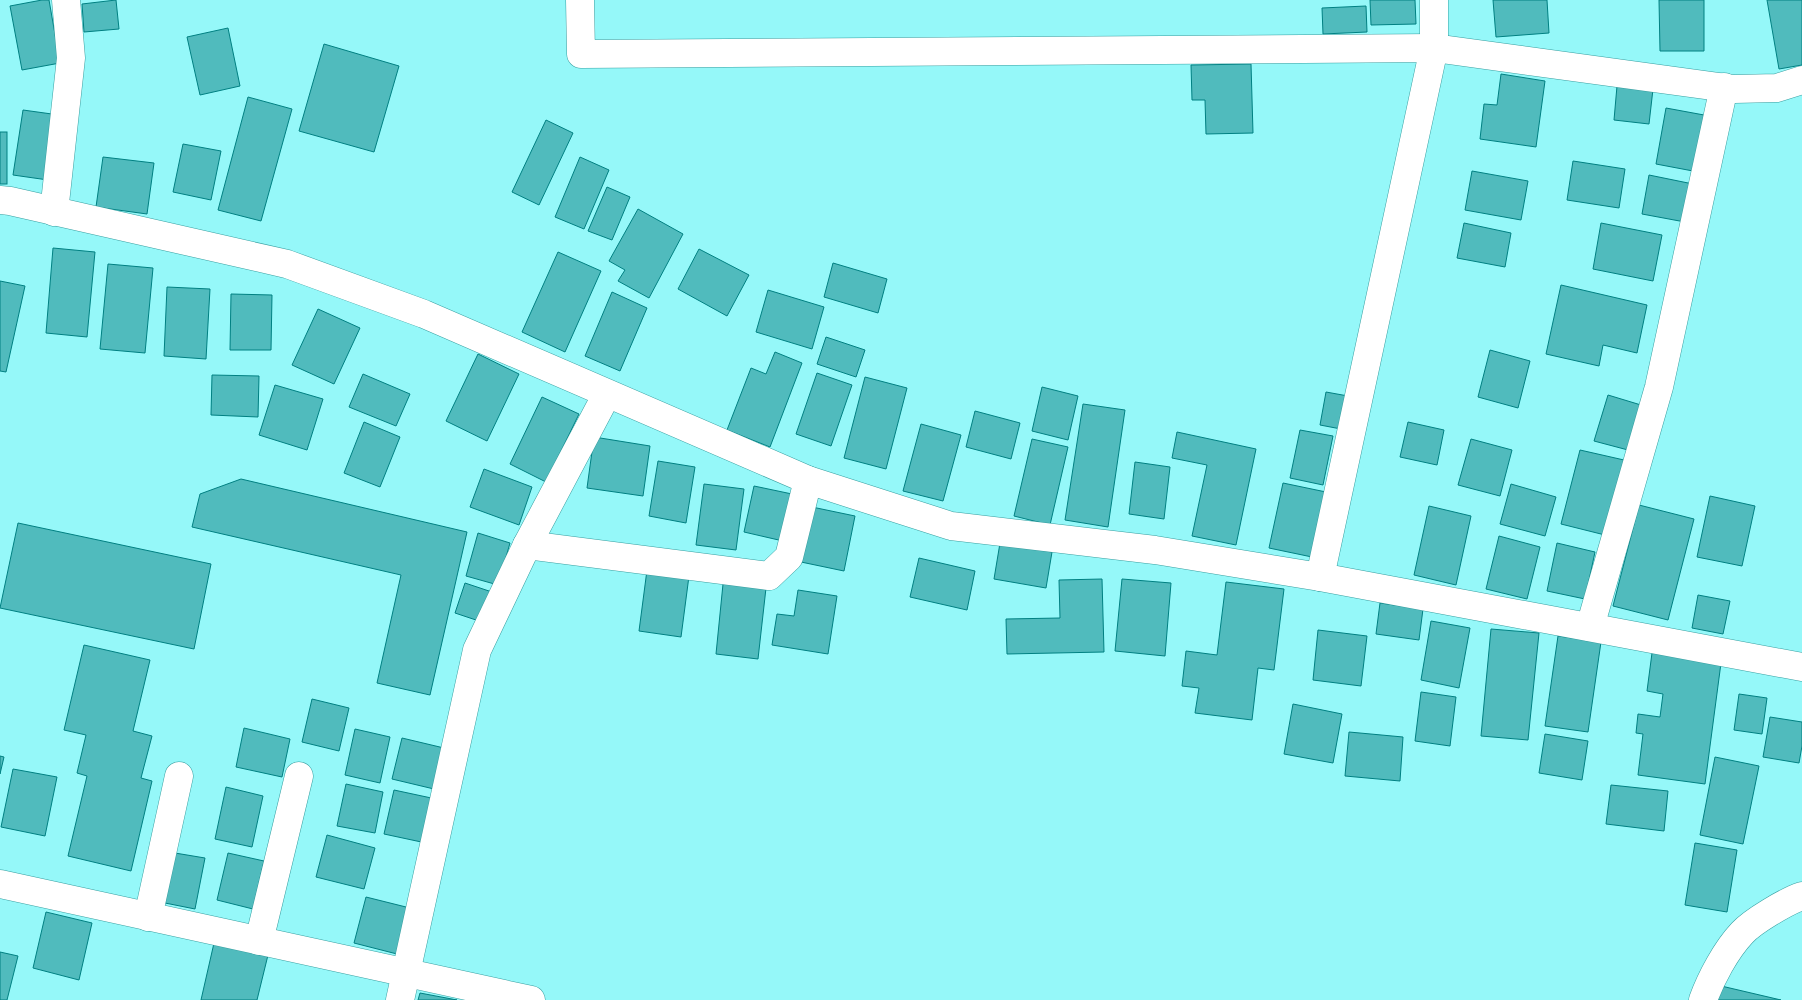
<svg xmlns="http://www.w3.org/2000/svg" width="1802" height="1000" font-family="Arial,sans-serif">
	<rect width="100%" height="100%" fill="#95f8f9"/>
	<g fill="#50bbbd" stroke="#008082">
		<path d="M42,0h7l11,63 -38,7 -12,-64z"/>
		<path d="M116,0l3,29 -35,3 -2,-28z"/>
		<path d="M1370,0h45l1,24 -45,1z"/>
		<path d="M1493,0h54l2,33 -53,4z"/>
		<path d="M1659,0h45v51h-44z"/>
		<path d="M1767,0h35v65l-23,4z"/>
		<path d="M1366,6l1,26 -44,2 -1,-26z"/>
		<path d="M228,28l12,58 -40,9 -13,-58z"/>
		<path d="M324,44l75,22 -25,86 -75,-21z"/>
		<path d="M1251,64l2,69 -47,1 -1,-34h-13l-1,-35z"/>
		<path d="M1501,74l44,7 -9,66 -56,-8 4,-35 13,1z"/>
		<path d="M1617,86l36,3 -4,35 -35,-4z"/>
		<path d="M248,97l44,12 -31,112 -43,-11z"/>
		<path d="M1666,108l38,7 -11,56 -37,-7z"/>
		<path d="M23,110l36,5 -11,65 -35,-5z"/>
		<path d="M546,120l27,13 -34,72 -27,-13z"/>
		<rect x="0" y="132" width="7" height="52"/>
		<path d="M183,144l38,7 -10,49 -38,-8z"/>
		<path d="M103,157l51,6 -7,51 -51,-7z"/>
		<path d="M580,157l29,13 -25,59 -29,-12z"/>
		<path d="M1573,161l52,8 -6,39 -52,-8z"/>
		<path d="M1472,171l56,10 -7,39 -56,-10z"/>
		<path d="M1649,175l44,9 -8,38 -43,-8z"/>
		<path d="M607,187l23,10 -18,43 -24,-9z"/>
		<path d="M638,209l45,25 -34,64 -31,-17 7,-11 -16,-9z"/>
		<path d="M1464,223l47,10 -6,34 -48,-9z"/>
		<path d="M1601,223l61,12 -9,46 -60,-12z"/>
		<path d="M53,248l42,4 -8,85 -41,-4z"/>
		<path d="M699,249l50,26 -22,41 -49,-27z"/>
		<path d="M558,252l43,19 -36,81 -43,-20z"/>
		<path d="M833,263l54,16 -9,34 -54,-16z"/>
		<path d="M108,264l45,4 -8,85 -45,-4z"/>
		<path d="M0,281l25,5 -19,86 -6,-1z"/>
		<path d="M1561,285l86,20 -10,48 -34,-8 -4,21 -53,-12z"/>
		<path d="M167,287l43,2 -4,70 -42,-3z"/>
		<path d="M768,290l56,17 -12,42 -56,-17z"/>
		<path d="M612,292l35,16 -27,63 -35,-15z"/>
		<path d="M231,294l41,1 -1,55h-41z"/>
		<path d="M318,309l42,19 -26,56 -42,-19z"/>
		<path d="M826,337l39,13 -9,27 -39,-13z"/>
		<path d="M1490,350l40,11 -12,47 -40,-11z"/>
		<path d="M775,352l27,11 -32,84 -43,-17 24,-62 15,6z"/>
		<path d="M478,354l41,20 -32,67 -41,-20z"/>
		<path d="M817,373l35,12 -21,61 -35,-12z"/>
		<path d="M363,374l47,20 -14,32 -47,-19z"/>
		<path d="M212,375l47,1 -1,41 -47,-2z"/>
		<path d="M865,377l42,11 -21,81 -42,-11z"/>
		<path d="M275,385l48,14 -16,51 -48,-15z"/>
		<path d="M1042,387l36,9 -10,44 -36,-9z"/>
		<path d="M1326,392l22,4 -7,33 -21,-4z"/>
		<path d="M1608,395l33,10 -13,45 -34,-9z"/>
		<path d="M542,397l37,17 -33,68 -36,-18z"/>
		<path d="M1083,404l42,6 -17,117 -43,-7z"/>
		<path d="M975,411l45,12 -9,36 -45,-12z"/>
		<path d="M364,422l36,15 -20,50 -36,-14z"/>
		<path d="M1408,422l36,8 -7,35 -37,-8z"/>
		<path d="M921,424l40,11 -18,66 -40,-10z"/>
		<path d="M1300,430l33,6 -10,49 -33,-7z"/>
		<path d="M1177,432l79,17 -20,96 -44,-9 15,-71 -35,-7z"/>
		<path d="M594,437l56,9 -7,50 -56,-8z"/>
		<path d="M1032,439l36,8 -18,78 -36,-9z"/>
		<path d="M1471,439l41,11 -12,46 -42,-11z"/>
		<path d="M1580,450l44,10 -19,75 -44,-11z"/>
		<path d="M658,461l37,6 -9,56 -37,-7z"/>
		<path d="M1135,462l35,5 -6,52 -35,-5z"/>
		<path d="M484,469l48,18 -13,38 -49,-18z"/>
		<path d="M241,479l226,53 -37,163 -53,-12 24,-108 -209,-48 8,-33z"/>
		<path d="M1283,483l43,9 -14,65 -43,-9z"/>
		<path d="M704,484l40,5 -8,61 -40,-5z"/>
		<path d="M1511,484l45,13 -11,39 -45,-12z"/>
		<path d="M754,486l38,8 -9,47 -39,-9z"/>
		<path d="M1710,496l45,10 -13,60 -45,-9z"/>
		<path d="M1639,505l55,14 -26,101 -55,-14z"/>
		<path d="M1429,506l42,10 -15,69 -42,-10z"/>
		<path d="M812,507l43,9 -11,55 -43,-9z"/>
		<path d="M18,523l193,41 -17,85 -194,-41z"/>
		<path d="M478,533l32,10 -12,42 -32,-9z"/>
		<path d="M1499,536l41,11 -13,52 -41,-10z"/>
		<path d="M1000,543l52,9 -6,36 -52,-9z"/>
		<path d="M1557,543l38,9 -10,47 -38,-8z"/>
		<path d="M919,558l56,13 -8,39 -57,-13z"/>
		<path d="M647,570l42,6 -8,61 -42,-6z"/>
		<path d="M1102,579l2,73 -97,2 -1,-35 54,-1 -1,-38z"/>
		<path d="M1122,579l49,4 -6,73 -50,-5z"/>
		<path d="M1226,582l58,7 -10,81 -16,-2 -6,52 -57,-7 4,-25 -17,-2 4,-35 31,4z"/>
		<path d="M465,583l27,9 -10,30 -27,-9z"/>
		<path d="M723,584l43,4 -8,71 -42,-5z"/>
		<path d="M798,590l39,6 -9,58 -56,-9 5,-31 17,2z"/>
		<path d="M1698,595l32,6 -7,33 -31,-6z"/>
		<path d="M1380,603l43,6 -4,31 -43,-6z"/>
		<path d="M1431,621l39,7 -11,60 -38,-8z"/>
		<path d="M1491,629l48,4 -11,107 -47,-4z"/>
		<path d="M1318,630l49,6 -6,50 -48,-6z"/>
		<path d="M1558,636l43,6 -13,90 -43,-6z"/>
		<path d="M84,645l66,15 -17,71 19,5 -11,42 11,3 -21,90 -63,-15 19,-80 -10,-3 9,-38 -22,-5z"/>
		<path d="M1652,653l69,10 -16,121 -67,-9 5,-41 -7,-1 2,-19 22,3 3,-23 -16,-3z"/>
		<path d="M1421,692l35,5 -6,49 -35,-5z"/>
		<path d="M1739,694l28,4 -5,36 -28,-4z"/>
		<path d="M312,699l37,9 -10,43 -37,-9z"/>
		<path d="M1293,704l49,10 -9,49 -49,-9z"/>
		<path d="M1770,717l32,5v24l-3,17 -36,-6z"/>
		<path d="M244,728l46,11 -8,38 -46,-10z"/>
		<path d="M355,729l35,8 -10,46 -35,-8z"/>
		<path d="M1349,732l54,5 -3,44 -55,-5z"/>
		<path d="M1545,734l43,7 -6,39 -43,-7z"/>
		<path d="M402,738l42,10 -10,41 -42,-10z"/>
		<path d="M0,756l4,1 -4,17z"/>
		<path d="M1715,757l44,9 -16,78 -43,-9z"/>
		<path d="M13,769l44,8 -12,59 -44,-9z"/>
		<path d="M346,784l37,8 -8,41 -38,-7z"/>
		<path d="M1611,785l57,6 -4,40 -58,-7z"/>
		<path d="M226,787l37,9 -11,51 -37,-8z"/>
		<path d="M394,790l42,9 -10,44 -42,-9z"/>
		<path d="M327,835l48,13 -11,41 -48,-12z"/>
		<path d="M1695,843l42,7 -10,62 -42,-7z"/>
		<path d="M175,853l30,5 -10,51 -30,-6z"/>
		<path d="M228,853l36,8 -11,48 -36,-9z"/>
		<path d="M366,897l44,11 -13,46 -43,-11z"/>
		<path d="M46,912l46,11 -13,57 -46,-12z"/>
		<path d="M214,943l54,12 -11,45h-56z"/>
		<path d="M0,952l18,4 -11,44h-7z"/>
		<path d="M1717,985l64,15h-67z"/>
		<path d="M420,993l37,7h-39z"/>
	</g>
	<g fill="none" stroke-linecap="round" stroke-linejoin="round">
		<defs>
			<g id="minor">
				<path d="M580,0l1,54 853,-6 300,41 43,-1 25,-8"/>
				<path d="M0,200l10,1 277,63 137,50 384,166 143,46 204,24 165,27 482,90"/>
				<path d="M54,212l17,-154 -5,-58"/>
				<path d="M527,545l242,31 20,-19 19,-77"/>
				<path d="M1320,577l114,-529v-48"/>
				<path d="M1590,627l69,-240 65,-300"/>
				<path d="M0,884l531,116"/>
				<path d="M148,917l31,-141"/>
				<path d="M259,941l40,-165"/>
				<path d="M400,1000l77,-350 50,-105 80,-151"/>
				<path d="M1703,1000c8,-22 23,-50 39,-67 11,-12 45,-32 60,-37"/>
			</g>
		</defs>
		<use href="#minor" stroke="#389fa1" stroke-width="29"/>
		<use href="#minor" stroke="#fff" stroke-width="28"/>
	</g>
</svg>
